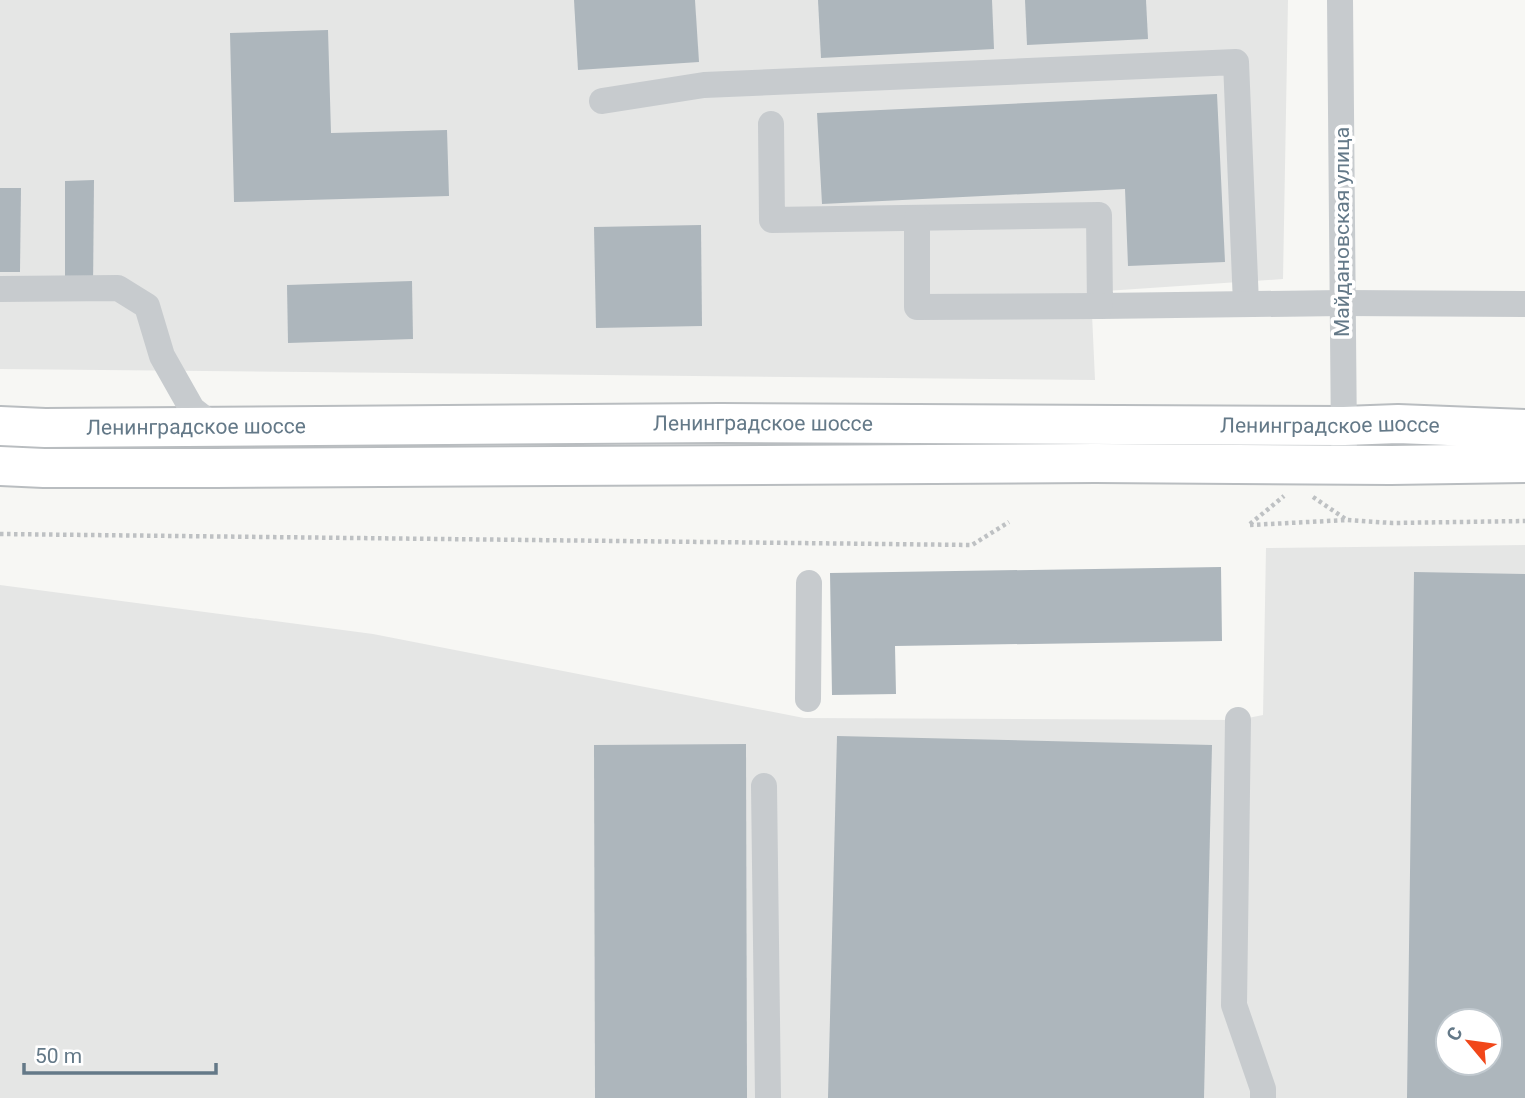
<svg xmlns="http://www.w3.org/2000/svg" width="1525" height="1098" font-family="Roboto,sans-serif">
	<rect width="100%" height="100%" fill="#f7f7f4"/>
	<g fill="#e5e6e5" fill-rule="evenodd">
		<path d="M0,0h1288l-5,279 -192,13 4,88 -1095,-11z"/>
		<path d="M1525,545v553h-1525v-513l373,49 431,84 434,2 25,-5 3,-167zM1448,1021h42v42h-42z"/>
	</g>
	<g fill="#adb6bc" fill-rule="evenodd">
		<path d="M574,0h121l4,62 -121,8z"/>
		<path d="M818,0h174l2,49 -173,9z"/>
		<path d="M1025,0h121l2,39 -121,6z"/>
		<path d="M328,30l3,103 116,-3 2,66 -215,6 -4,-169z"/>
		<path d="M1217,94l8,168 -97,4 -3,-77 -303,15 -5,-91z"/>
		<path d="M94,180l-1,111h-28v-110z"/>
		<path d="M0,188h21l-1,84h-20z"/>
		<path d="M701,225l1,101 -106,2 -2,-101z"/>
		<path d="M412,281l1,58 -125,4 -1,-58z"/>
		<path d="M1221,567l1,74 -327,5 1,48 -64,1 -2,-122z"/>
		<path d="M1414,572l111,2v524h-118zM1448,1021h42v42h-42z"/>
		<path d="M837,736l375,9 -8,353h-376z"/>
		<path d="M746,744l1,354h-152l-1,-353z"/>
	</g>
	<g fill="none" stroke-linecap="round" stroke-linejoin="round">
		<defs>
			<g id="highway">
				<path id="s1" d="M0,426l45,2 675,-5 624,3 54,-2 127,5"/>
				<path d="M0,466l44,2h170l881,-5 296,2 134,-2"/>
			</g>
		</defs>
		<use href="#highway" stroke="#b9bdc0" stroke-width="42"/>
		<g stroke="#bec1c3" stroke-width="4.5" stroke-dasharray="3.5 3.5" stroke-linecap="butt">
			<path d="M1313,497l34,23"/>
			<path d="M1250,524l34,-28"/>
			<path d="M1250,525l97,-5 45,3 133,-2"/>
			<path d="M0,534l972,11 37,-23"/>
		</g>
		<g stroke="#c7cbce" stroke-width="26">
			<path d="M1340,0l4,443"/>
			<path d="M602,101l102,-16 532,-23 10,242"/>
			<path d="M771,124l1,96 327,-5 1,91 242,-3 183,1"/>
			<path d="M917,218v89l183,-1"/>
			<path d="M0,289l118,-1 29,18 15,50 30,53 23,18"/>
			<path d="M808,699l1,-116"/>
			<path d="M1238,720l-4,285 29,84v9"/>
			<path d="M764,786l4,312"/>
		</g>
		<use href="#highway" stroke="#fff" stroke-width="38"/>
	</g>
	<g text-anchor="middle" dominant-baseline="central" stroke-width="7" stroke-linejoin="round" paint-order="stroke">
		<g font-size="21" fill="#647988" stroke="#fff">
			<text transform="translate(1342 232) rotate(-90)">Майдановская улица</text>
			<text stroke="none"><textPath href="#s1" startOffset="763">Ленинградское шоссе</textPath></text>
			<text stroke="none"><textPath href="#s1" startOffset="1330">Ленинградское шоссе</textPath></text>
			<text stroke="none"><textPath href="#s1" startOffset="196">Ленинградское шоссе</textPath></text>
		</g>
	</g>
	<g transform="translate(1469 1042) rotate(299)"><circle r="33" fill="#ffffff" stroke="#c1c9cf" stroke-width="2"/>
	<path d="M0-5L12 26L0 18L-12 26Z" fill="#f1471a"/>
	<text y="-10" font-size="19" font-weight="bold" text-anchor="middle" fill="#647988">С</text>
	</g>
	<path d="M24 1063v10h192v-10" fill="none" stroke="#647988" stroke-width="3.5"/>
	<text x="35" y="1063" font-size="21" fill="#647988" stroke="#ffffff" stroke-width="5" paint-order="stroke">50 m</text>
</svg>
